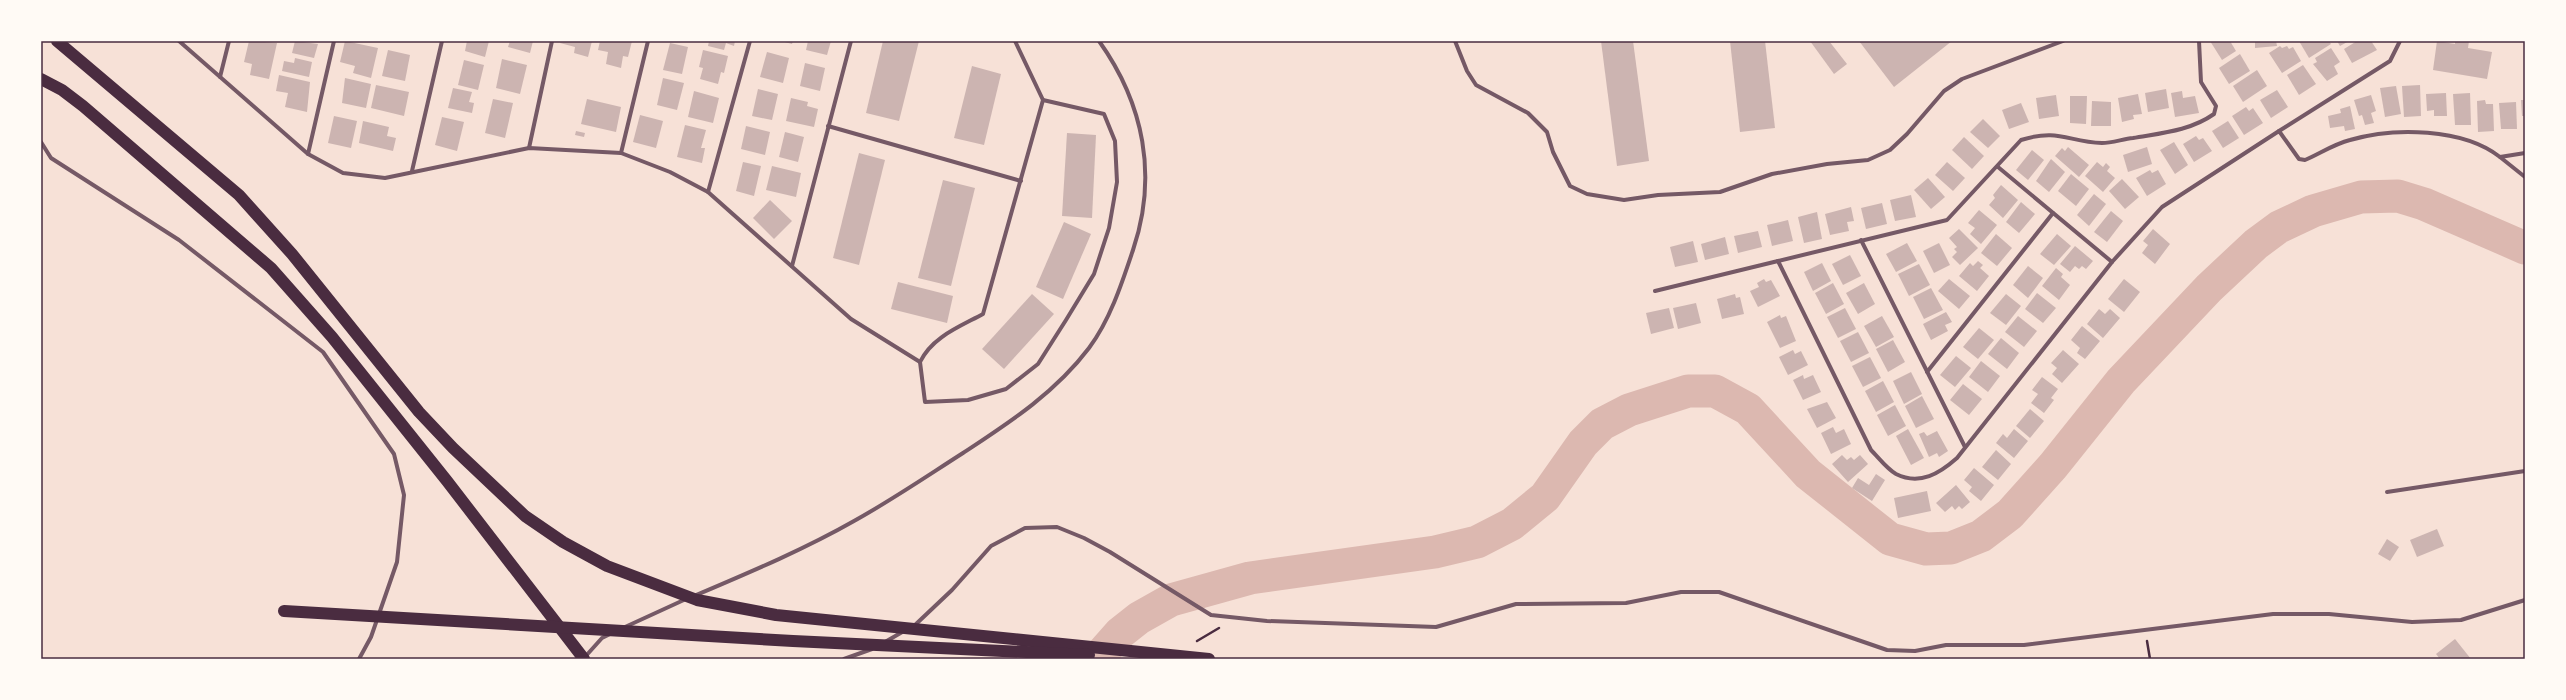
<svg xmlns="http://www.w3.org/2000/svg" width="2566" height="700" font-family="'Varela Round',sans-serif">
	<rect width="100%" height="100%" fill="#f7e1d7"/>
	<g fill="none" stroke-linecap="round" stroke-linejoin="round">
		<path stroke="#dcb8b0" stroke-width="33" d="M1097,659l23,-26 19,-15 32,-18 79,-22 185,-26 42,-10 35,-18 33,-27 38,-54 19,-19 27,-14 59,-19h27l33,18 60,65 82,65 36,10 25,-1 30,-12 29,-22 43,-48 68,-85 88,-93 47,-44 23,-17 34,-16 48,-14 37,-1 26,8 101,44"/>
	</g>
	<g fill="#ccb4b1">
		<path d="M249,41l28,2 -8,36 -19,-4 2,-11 -8,-2z"/>
		<path d="M295,41l23,3 -4,14 -22,-5z"/>
		<path d="M345,41l33,7 -7,30 -18,-5 2,-7 -15,-4z"/>
		<path d="M467,41h22l-4,16 -20,-6z"/>
		<path d="M510,41h23l-3,12 -22,-6z"/>
		<path d="M561,41h31l-4,16 -14,-4 1,-6 -15,-4z"/>
		<path d="M600,41h32l-4,16 -5,-1 -2,12 -15,-4 2,-12 -10,-2z"/>
		<path d="M709,41h26l-1,5 -8,-3 -2,7 -16,-4z"/>
		<path d="M781,41h12l-1,3z"/>
		<path d="M808,41h23l-4,14 -21,-5z"/>
		<path d="M883,41h36l-20,80 -33,-8z"/>
		<path d="M1601,41h32l16,120 -32,5z"/>
		<path d="M1730,41h35l10,87 -35,4z"/>
		<path d="M1810,41h19l18,23 -13,10z"/>
		<path d="M1859,41h93l-58,46z"/>
		<path d="M2210,41h20l6,10 -14,9z"/>
		<path d="M2255,41h21l1,5 -22,2z"/>
		<path d="M2299,41h30l2,3 -22,14z"/>
		<path d="M2337,41h12l-9,5z"/>
		<path d="M2357,41h14l6,9 -25,13 -8,-14z"/>
		<path d="M2437,41l18,3v-3h14l-1,7 24,4 -5,27 -54,-9z"/>
		<path d="M670,43l18,4 -6,27 -19,-4z"/>
		<path d="M2280,46l2,2 5,-2 2,3 4,-2 8,14 -19,12 -13,-20z"/>
		<path d="M2331,48l9,14 -6,4 4,8 -11,7 -14,-17 4,-2 -2,-4z"/>
		<path d="M388,50l22,5 -5,26 -23,-5z"/>
		<path d="M703,50l25,6 -4,17 -3,-1 -3,12 -18,-5 3,-11 -4,-1z"/>
		<path d="M767,52l22,6 -6,25 -23,-6z"/>
		<path d="M2240,54l10,17 -21,13 -10,-16z"/>
		<path d="M295,58l17,4 -3,15 -27,-6 2,-10 10,2z"/>
		<path d="M502,59l25,6 -7,29 -24,-6z"/>
		<path d="M464,60l20,5 -6,25 -20,-5z"/>
		<path d="M805,63l20,5 -5,23 -20,-5z"/>
		<path d="M2303,65l13,19 -17,11 -12,-20z"/>
		<path d="M972,66l29,8 -17,71 -30,-7z"/>
		<path d="M2257,70l10,16 -24,16 -10,-16z"/>
		<path d="M279,75l31,7 -3,30 -22,-5 3,-14 -12,-2z"/>
		<path d="M345,78l26,6 -5,24 -24,-5z"/>
		<path d="M663,78l21,5 -7,27 -20,-5z"/>
		<path d="M376,85l33,7 -5,24 -33,-8z"/>
		<path d="M2420,85l1,31 -17,1 -2,-31z"/>
		<path d="M2396,86l5,28 -16,3 -5,-29z"/>
		<path d="M453,88l19,4 -3,10 5,1 -2,10 -24,-5z"/>
		<path d="M758,89l20,5 -6,26 -20,-4z"/>
		<path d="M2166,89l3,19 -21,4 -3,-19z"/>
		<path d="M2277,90l11,17 -17,11 -11,-18z"/>
		<path d="M694,91l25,7 -6,25 -25,-6z"/>
		<path d="M2182,91l1,7 12,-2 4,17 -24,4 -4,-24z"/>
		<path d="M2446,93l1,23h-13v-6l-7,1 -1,-17z"/>
		<path d="M2470,93l1,32h-16l-2,-31z"/>
		<path d="M2138,94l4,20 -9,1 1,4 -12,3 -4,-24z"/>
		<path d="M2056,95l3,21 -20,3 -3,-21z"/>
		<path d="M2371,95l5,16 -5,2 3,10 -9,2 -3,-10 -3,1 -5,-16z"/>
		<path d="M2070,96h17l-1,28 -16,-1z"/>
		<path d="M791,98l17,4 -1,4 11,3 -4,18 -28,-6z"/>
		<path d="M493,99l20,4 -8,35 -20,-5z"/>
		<path d="M587,99l34,8 -5,25 -35,-8z"/>
		<path d="M2485,100l1,4h7l1,27 -16,1 -1,-31z"/>
		<path d="M2521,100h4v16h-3z"/>
		<path d="M2092,101l19,1v24h-20z"/>
		<path d="M2516,102l1,27h-16l-2,-26z"/>
		<path d="M2021,103l8,19 -20,7 -7,-19z"/>
		<path d="M2350,106l5,23 -10,2 -1,-5 -14,2 -2,-12 13,-3 -1,-4z"/>
		<path d="M2246,107l3,4 4,-3 10,15 -19,12 -12,-19z"/>
		<path d="M640,115l23,6 -7,27 -23,-6z"/>
		<path d="M334,116l23,5 -6,27 -23,-5z"/>
		<path d="M442,117l22,5 -7,29 -22,-6z"/>
		<path d="M1983,119l17,17 -12,12 -18,-16z"/>
		<path d="M363,121l26,6 -2,9 9,2 -3,13 -34,-8z"/>
		<path d="M2228,121l11,17 -16,10 -11,-17z"/>
		<path d="M685,125l21,5 -5,18h4l-3,15 -25,-6z"/>
		<path d="M746,126l24,6 -5,23 -24,-6z"/>
		<path d="M576,131l9,2 -1,4 -9,-2z"/>
		<path d="M785,132l19,5 -6,25 -19,-5z"/>
		<path d="M1067,133l29,2 -4,83 -30,-2z"/>
		<path d="M2196,136l3,4 4,-2 9,13 -18,11 -11,-18z"/>
		<path d="M1964,137l20,19 -12,13 -20,-19z"/>
		<path d="M2174,142l14,23 -13,9 -15,-24z"/>
		<path d="M2068,147l21,18 -10,12 -24,-21 7,-8 3,3z"/>
		<path d="M2147,147l5,17 -24,8 -5,-17z"/>
		<path d="M2032,150l12,10 -16,20 -12,-10z"/>
		<path d="M859,153l26,7 -26,105 -26,-7z"/>
		<path d="M2051,159l14,13 -16,20 -13,-11z"/>
		<path d="M743,162l18,4 -7,30 -18,-5z"/>
		<path d="M1947,162l18,16 -12,13 -18,-16z"/>
		<path d="M2097,162l6,5 3,-4 4,4 -3,4 8,7 -12,14 -18,-16z"/>
		<path d="M772,166l29,7 -5,24 -30,-7z"/>
		<path d="M2150,170l2,3 6,-3 8,14 -19,12 -11,-18z"/>
		<path d="M2071,174l18,15 -13,17 -18,-15z"/>
		<path d="M1928,178l17,19 -14,12 -17,-19z"/>
		<path d="M2122,179l17,18 -14,12 -16,-18z"/>
		<path d="M943,180l32,8 -24,98 -33,-8z"/>
		<path d="M2001,185l17,15 -15,18 -14,-13 6,-7 -2,-3z"/>
		<path d="M2094,194l12,10 -17,22 -12,-11z"/>
		<path d="M1911,195l5,22 -21,4 -5,-21z"/>
		<path d="M770,200l22,21 -18,18 -21,-21z"/>
		<path d="M2021,202l14,12 -16,19 -13,-11z"/>
		<path d="M1882,203l5,21 -21,5 -5,-21z"/>
		<path d="M1851,207l3,14 -7,1 2,9 -19,4 -5,-21z"/>
		<path d="M1979,210l18,15 -16,19 -11,-10 5,-6 -7,-5z"/>
		<path d="M2111,211l12,10 -16,21 -13,-10z"/>
		<path d="M1817,212l5,27 -18,4 -6,-26z"/>
		<path d="M1788,220l5,21 -21,5 -5,-21z"/>
		<path d="M1064,222l27,12 -28,65 -27,-12z"/>
		<path d="M1959,229l19,19 -18,17 -8,-8 5,-5 -3,-3 3,-2 -8,-9z"/>
		<path d="M2153,229l17,15 -15,20 -13,-11 6,-8 -5,-4z"/>
		<path d="M1758,231l4,16 -24,6 -4,-17z"/>
		<path d="M1996,234l16,14 -15,18 -16,-13z"/>
		<path d="M2057,234l14,12 -17,19 -14,-11z"/>
		<path d="M1725,237l4,17 -24,6 -4,-16z"/>
		<path d="M1693,241l5,21 -23,5 -5,-20z"/>
		<path d="M1907,243l10,18 -21,11 -10,-18z"/>
		<path d="M1939,243l11,22 -16,8 -11,-22z"/>
		<path d="M2075,246l18,15 -7,8 -4,-3 -3,3 -4,-3 -5,6 -10,-8z"/>
		<path d="M1850,255l11,21 -18,9 -11,-21z"/>
		<path d="M1978,261l5,4 -3,3 9,8 -12,15 -18,-15 11,-13 3,3z"/>
		<path d="M1822,263l9,18 -18,10 -9,-19z"/>
		<path d="M1919,264l11,21 -21,11 -11,-22z"/>
		<path d="M2028,266l15,12 -15,20 -15,-13z"/>
		<path d="M2056,268l7,6 -2,3 9,8 -11,15 -17,-14z"/>
		<path d="M1764,279l2,3 5,-2 9,16 -22,11 -8,-16 9,-4 -2,-4z"/>
		<path d="M1949,279l21,17 -11,13 -21,-18z"/>
		<path d="M2124,279l16,13 -16,20 -16,-13z"/>
		<path d="M898,282l55,14 -6,27 -56,-14z"/>
		<path d="M1833,283l11,21 -18,10 -11,-21z"/>
		<path d="M1864,283l11,21 -17,10 -12,-21z"/>
		<path d="M1931,288l12,22 -19,9 -11,-22z"/>
		<path d="M2037,293l19,15 -13,15 -18,-14z"/>
		<path d="M1032,294l22,20 -50,55 -22,-20z"/>
		<path d="M1735,294l1,4 4,-1 4,17 -22,5 -5,-20z"/>
		<path d="M2006,294l15,12 -15,19 -16,-12z"/>
		<path d="M1696,303l5,20 -23,6 -5,-21z"/>
		<path d="M1669,308l5,20 -23,6 -5,-21z"/>
		<path d="M1845,308l11,21 -18,9 -11,-21z"/>
		<path d="M2099,309l6,5 5,-5 10,9 -17,20 -16,-14z"/>
		<path d="M1946,312l6,10 -7,3 3,6 -17,9 -8,-16z"/>
		<path d="M1780,315l1,3 5,-2 10,25 -16,7 -13,-26z"/>
		<path d="M1882,316l12,21 -18,10 -12,-21z"/>
		<path d="M2018,316l19,15 -13,16 -19,-15z"/>
		<path d="M2082,326l18,15 -15,18 -8,-6 3,-5 -9,-8z"/>
		<path d="M1979,328l15,12 -16,19 -15,-12z"/>
		<path d="M1858,332l11,21 -18,9 -11,-21z"/>
		<path d="M2001,338l18,15 -12,16 -19,-15z"/>
		<path d="M1893,340l12,22 -17,10 -12,-23z"/>
		<path d="M1793,350l2,4 6,-3 7,14 -20,10 -9,-18z"/>
		<path d="M2063,350l16,14 -17,19 -10,-9 5,-6 -6,-5z"/>
		<path d="M1956,356l15,12 -16,19 -15,-12z"/>
		<path d="M1870,357l11,21 -18,9 -11,-21z"/>
		<path d="M1981,361l19,15 -12,16 -19,-15z"/>
		<path d="M1911,372l11,22 -18,10 -11,-23z"/>
		<path d="M1803,375l1,4 9,-4 8,17 -18,8 -10,-20z"/>
		<path d="M2042,377l16,12 -7,9 3,2 -10,13 -13,-10 7,-9 -6,-4z"/>
		<path d="M1883,381l11,21 -18,10 -11,-21z"/>
		<path d="M1963,384l19,15 -13,16 -19,-15z"/>
		<path d="M1922,396l12,23 -18,9 -11,-22z"/>
		<path d="M1827,402l9,16 -19,10 -10,-19z"/>
		<path d="M1895,405l11,21 -18,10 -11,-21z"/>
		<path d="M2030,409l14,12 -14,17 -14,-12z"/>
		<path d="M1833,427l3,6 8,-4 7,15 -20,10 -10,-21z"/>
		<path d="M1908,429l16,29 -13,7 -15,-29z"/>
		<path d="M2014,429l14,12 -14,17 -18,-15 7,-9 4,4z"/>
		<path d="M1937,431l11,20 -9,6 -2,-4 -8,4 -10,-23 5,-2 3,4z"/>
		<path d="M1996,450l15,14 -13,16 -16,-13z"/>
		<path d="M1842,455l5,5 4,-3 3,3 6,-5 8,9 -20,18 -16,-18z"/>
		<path d="M1974,468l20,17 -13,16 -12,-10 3,-4 -8,-7z"/>
		<path d="M1876,474l9,6 -13,21 -20,-13 6,-10 11,7z"/>
		<path d="M1956,485l14,17 -8,7 -3,-3 -4,4 -3,-4 -7,6 -9,-9z"/>
		<path d="M1927,491l4,20 -33,7 -4,-20z"/>
		<path d="M2437,529l7,17 -27,11 -7,-17z"/>
		<path d="M2387,539l12,8 -9,14 -12,-7z"/>
		<path d="M2455,639l16,20h-31l-4,-5z"/>
	</g>
	<g fill="none" stroke-linecap="round" stroke-linejoin="round">
		<g stroke="#4a2c40" stroke-width="2.5">
			<path d="M1197,641l22,-13"/>
			<path d="M2147,641l3,18"/>
		</g>
		<g stroke="#755966" stroke-width="4">
			<path d="M179,41l129,113 35,19 42,5 144,-30 92,5 49,19 38,20 143,127 69,43c12,-25 39,-35 63,-48l60,-214 -28,-59"/>
			<path d="M1455,41l12,30 9,14 52,28 19,19 6,20 17,34 17,8 37,6 34,-5 62,-3 52,-18 55,-10 41,-4 22,-10 17,-16 37,-43 18,-12 101,-38"/>
			<path d="M220,77l9,-36"/>
			<path d="M828,126l193,55"/>
			<path d="M2279,131l111,-70 10,-20"/>
			<path d="M41,142l10,16 128,82 144,112 71,102 10,41 -7,67 -26,75 -12,22"/>
			<path d="M529,148l23,-107"/>
			<path d="M621,153l27,-112"/>
			<path d="M308,154l26,-113"/>
			<path d="M2500,157l25,20"/>
			<path d="M1998,167l114,95"/>
			<path d="M412,171l30,-130"/>
			<path d="M708,192l42,-151"/>
			<path d="M1861,240l104,207"/>
			<path d="M1778,261l169,-41 74,-80c38,-12 47,2 81,3 10,0 21,-4 31,-5 28,-5 57,-7 81,-24l2,-8 -15,-24 -2,-41"/>
			<path d="M792,266l59,-225"/>
			<path d="M1655,291l123,-30 93,189c7,7 16,19 25,24 24,12 44,-1 61,-16l155,-196 50,-55 117,-76 20,28 6,1c14,-6 29,-16 45,-20 44,-13 113,-12 150,17l25,-4"/>
			<path d="M920,362l5,40 43,-2 38,-11 32,-25 28,-44 28,-46 15,-46 8,-46 -2,-41 -11,-27 -61,-14"/>
			<path d="M1927,372l126,-159"/>
			<path d="M2387,492l138,-21"/>
			<path d="M694,596c54,-23 109,-46 160,-75 38,-21 73,-45 109,-68 47,-31 92,-60 126,-105 21,-28 33,-65 44,-98 25,-74 11,-146 -34,-209"/>
			<path d="M915,625l37,-35 39,-44 34,-18 32,-1 27,11 26,14 101,63 56,6 169,6 80,-23 110,-1 55,-11h38l168,58 28,1 31,-6h78l249,-31h56l83,8 49,-2 64,-20"/>
			<path d="M625,627l61,-28"/>
			<path d="M885,642l19,-11"/>
			<path d="M584,658l18,-20 8,-4"/>
			<path d="M844,659l28,-10"/>
		</g>
		<g stroke="#4a2c40" stroke-width="12">
			<path d="M57,41l182,154 53,59 127,158 34,36 72,68 38,26 44,24 90,34 79,15 433,44"/>
			<path d="M41,79l21,11 21,16 188,162 61,69 115,144 137,178"/>
			<path d="M284,611l509,30 296,14"/>
		</g>
	</g>
	<rect width="2566" height="700" fill="none" stroke="#fffaf5" stroke-width="84"/>
	<rect x="42" y="42" width="2482" height="616" fill="none" stroke="#4a2c40" stroke-width="1.5"/>
</svg>
